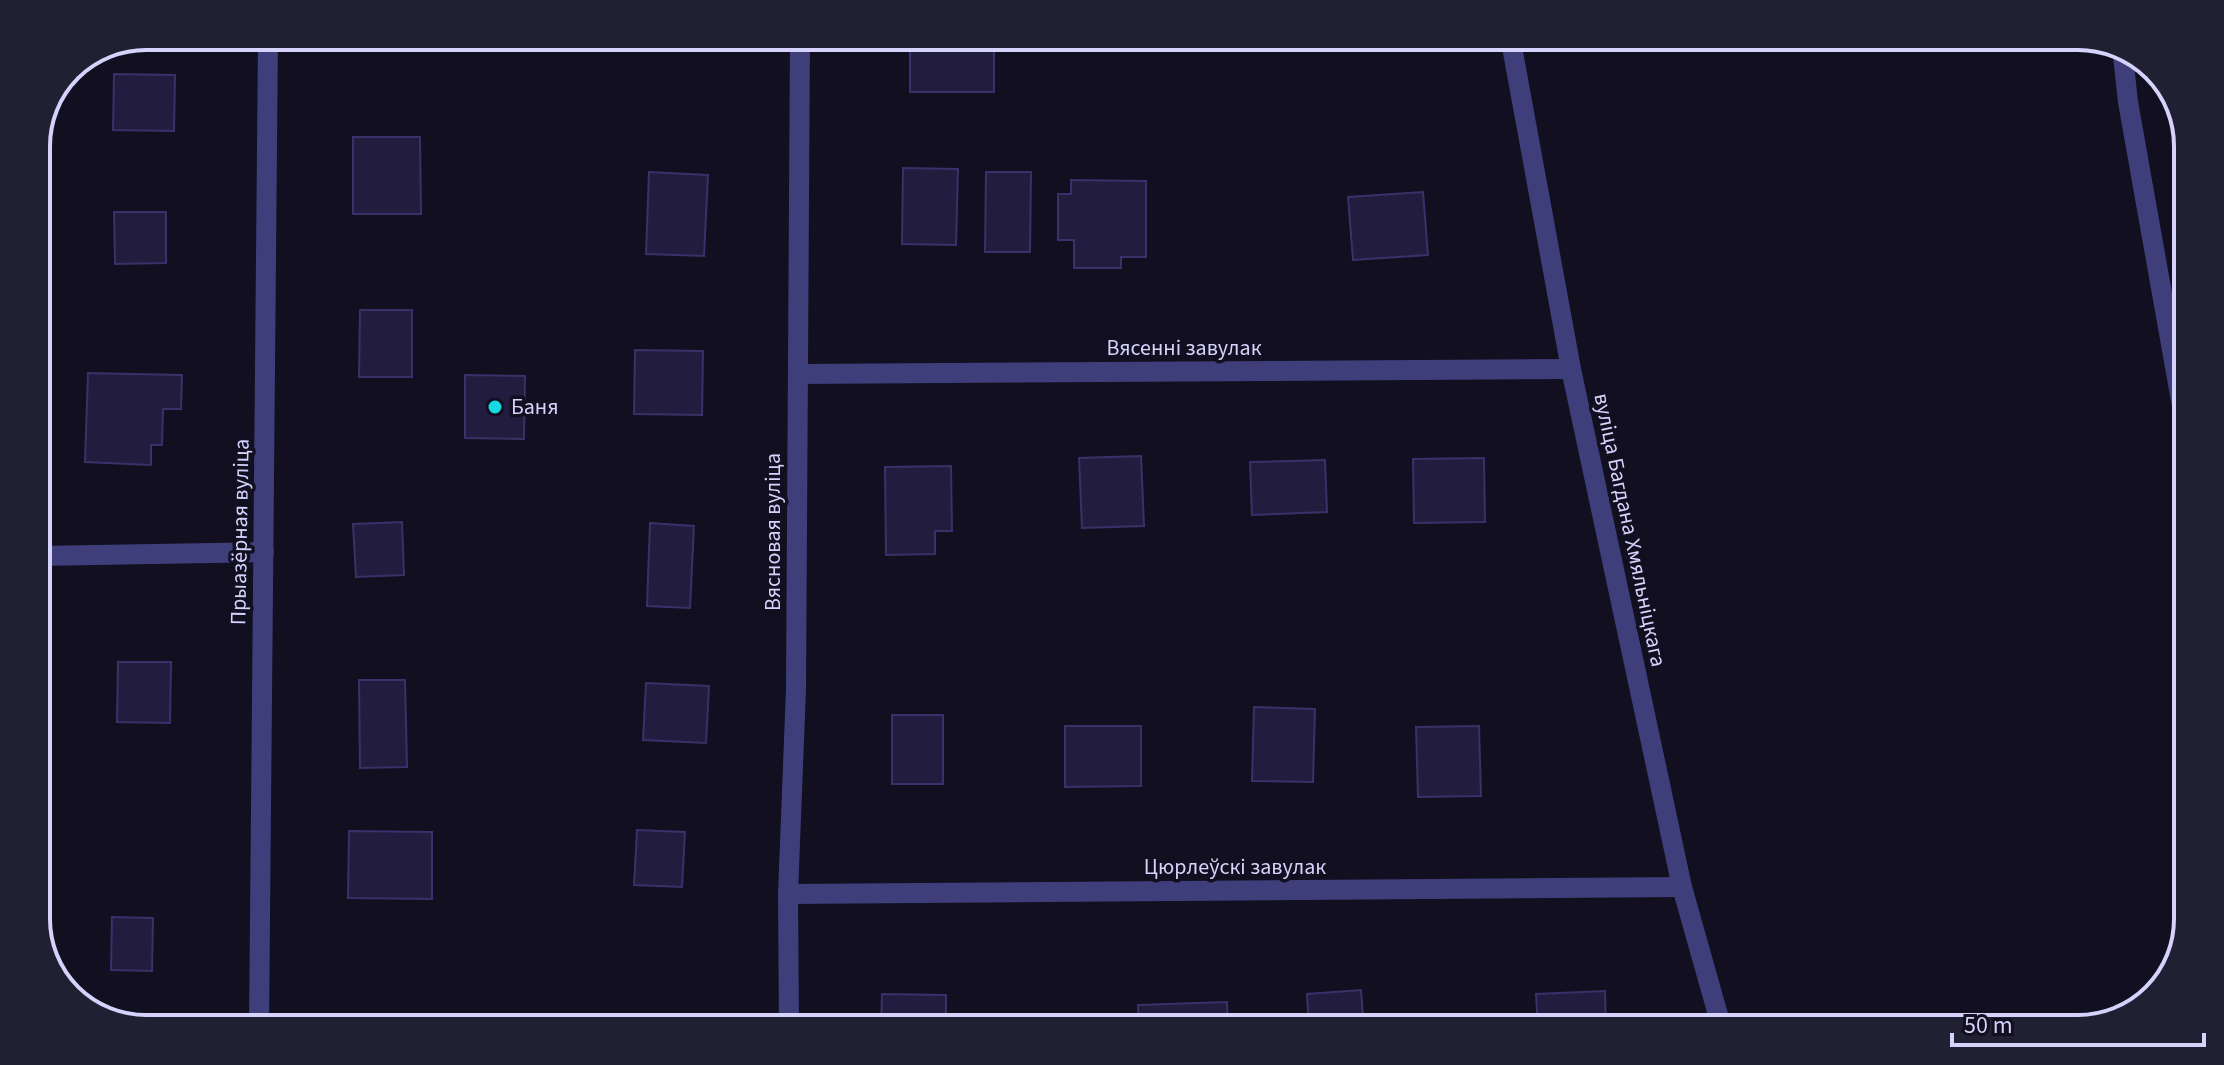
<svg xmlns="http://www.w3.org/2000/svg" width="2224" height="1065" font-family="'Source Sans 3',sans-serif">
	<rect width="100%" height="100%" fill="#110f20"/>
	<g fill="#221d3f" stroke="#393169" stroke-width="2">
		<path d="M485,36h78v5l-78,-4z"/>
		<path d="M994,50v42h-84v-41z"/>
		<path d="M114,74l61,1 -1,56 -61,-1z"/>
		<path d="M353,137h67l1,77h-68z"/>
		<path d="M903,168l55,1 -2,76 -54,-1z"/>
		<path d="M649,172l59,3 -4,81 -58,-2z"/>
		<path d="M986,172h45l-1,80h-45z"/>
		<path d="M1071,180l75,1v76h-25v11h-47v-28h-16v-46h13z"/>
		<path d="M1423,192l5,63 -75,5 -5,-63z"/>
		<path d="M114,212h52v51l-51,1z"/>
		<path d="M360,310h52v67h-53z"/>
		<path d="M635,350l68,1 -1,64 -68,-1z"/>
		<path d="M88,373l94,2 -1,34h-18l-1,36h-11v20l-66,-3z"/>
		<path d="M465,375l60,1 -1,63 -59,-1z"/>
		<path d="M1141,456l3,70 -62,2 -3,-70z"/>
		<path d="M1484,458l1,64 -71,1 -1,-64z"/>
		<path d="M1325,460l2,52 -75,3 -2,-53z"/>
		<path d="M951,466l1,65h-17v23l-49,1 -1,-88z"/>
		<path d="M402,522l2,53 -48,2 -3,-53z"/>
		<path d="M650,523l44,3 -4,82 -43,-2z"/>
		<path d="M118,662h53l-1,61 -53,-1z"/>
		<path d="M359,680h46l2,87 -47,1z"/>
		<path d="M646,683l63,3 -3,57 -63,-3z"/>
		<path d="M1254,707l61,2 -2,73 -61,-1z"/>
		<rect x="892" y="715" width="51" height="69"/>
		<path d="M1065,726h76v60l-76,1z"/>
		<path d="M1479,726l2,70 -63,1 -2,-70z"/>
		<path d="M637,830l48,2 -3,55 -48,-2z"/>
		<path d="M349,831l83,1v67l-84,-1z"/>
		<path d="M112,917l41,1 -1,53 -41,-1z"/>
		<path d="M1361,990l3,39h-55l-2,-35z"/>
		<path d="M1605,991l1,38h-68l-2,-35z"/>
		<path d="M882,994l64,1v34h-65z"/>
		<path d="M1227,1002l1,27h-89l-1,-24z"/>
	</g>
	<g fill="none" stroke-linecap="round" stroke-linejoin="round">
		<g stroke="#3e3f7a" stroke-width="20">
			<path d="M1510,36l61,333 111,518 40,142"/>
			<path d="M798,374l773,-5"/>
			<path d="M36,556l228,-4"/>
			<path d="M788,894l894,-7"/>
			<path d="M259,1029l9,-993"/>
			<path d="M789,1029l-1,-135 8,-205 4,-653"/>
		</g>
		<path stroke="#3e3f7a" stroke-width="20" d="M2122,46l6,56 60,338"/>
	</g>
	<circle fill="#16d9e3" stroke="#110f20" stroke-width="3" cx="495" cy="407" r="8"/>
	<g text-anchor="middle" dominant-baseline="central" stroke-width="7" stroke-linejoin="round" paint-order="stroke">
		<g font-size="22" fill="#d5d2fb" stroke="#110f20">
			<text x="1184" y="348">Вясенні завулак</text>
			<text transform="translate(1630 530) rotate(78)">вуліца Багдана Хмяльніцкага</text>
			<text transform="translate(240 532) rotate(-89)">Прыазёрная вуліца</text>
			<text transform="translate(773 532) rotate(-90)">Вясновая вуліца</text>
			<text x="1235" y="867">Цюрлеўскі завулак</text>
		</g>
		<g font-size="22" fill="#d5d2fb" stroke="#110f20" text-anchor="start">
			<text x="511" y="407">Баня</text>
		</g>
	</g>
	<path d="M0 0H2224V1065H0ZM146 50H2078A96 96 0 0 1 2174 146V919A96 96 0 0 1 2078 1015H146A96 96 0 0 1 50 919V146A96 96 0 0 1 146 50Z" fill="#211f32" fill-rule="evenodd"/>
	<path fill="none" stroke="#d5d2fb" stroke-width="4" d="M146 50H2078A96 96 0 0 1 2174 146V919A96 96 0 0 1 2078 1015H146A96 96 0 0 1 50 919V146A96 96 0 0 1 146 50Z"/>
	<path d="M1952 1033v12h252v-12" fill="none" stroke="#d5d2fb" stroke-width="4"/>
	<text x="1964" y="1033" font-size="24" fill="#d5d2fb" stroke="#110f20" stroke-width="6" paint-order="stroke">50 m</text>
</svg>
